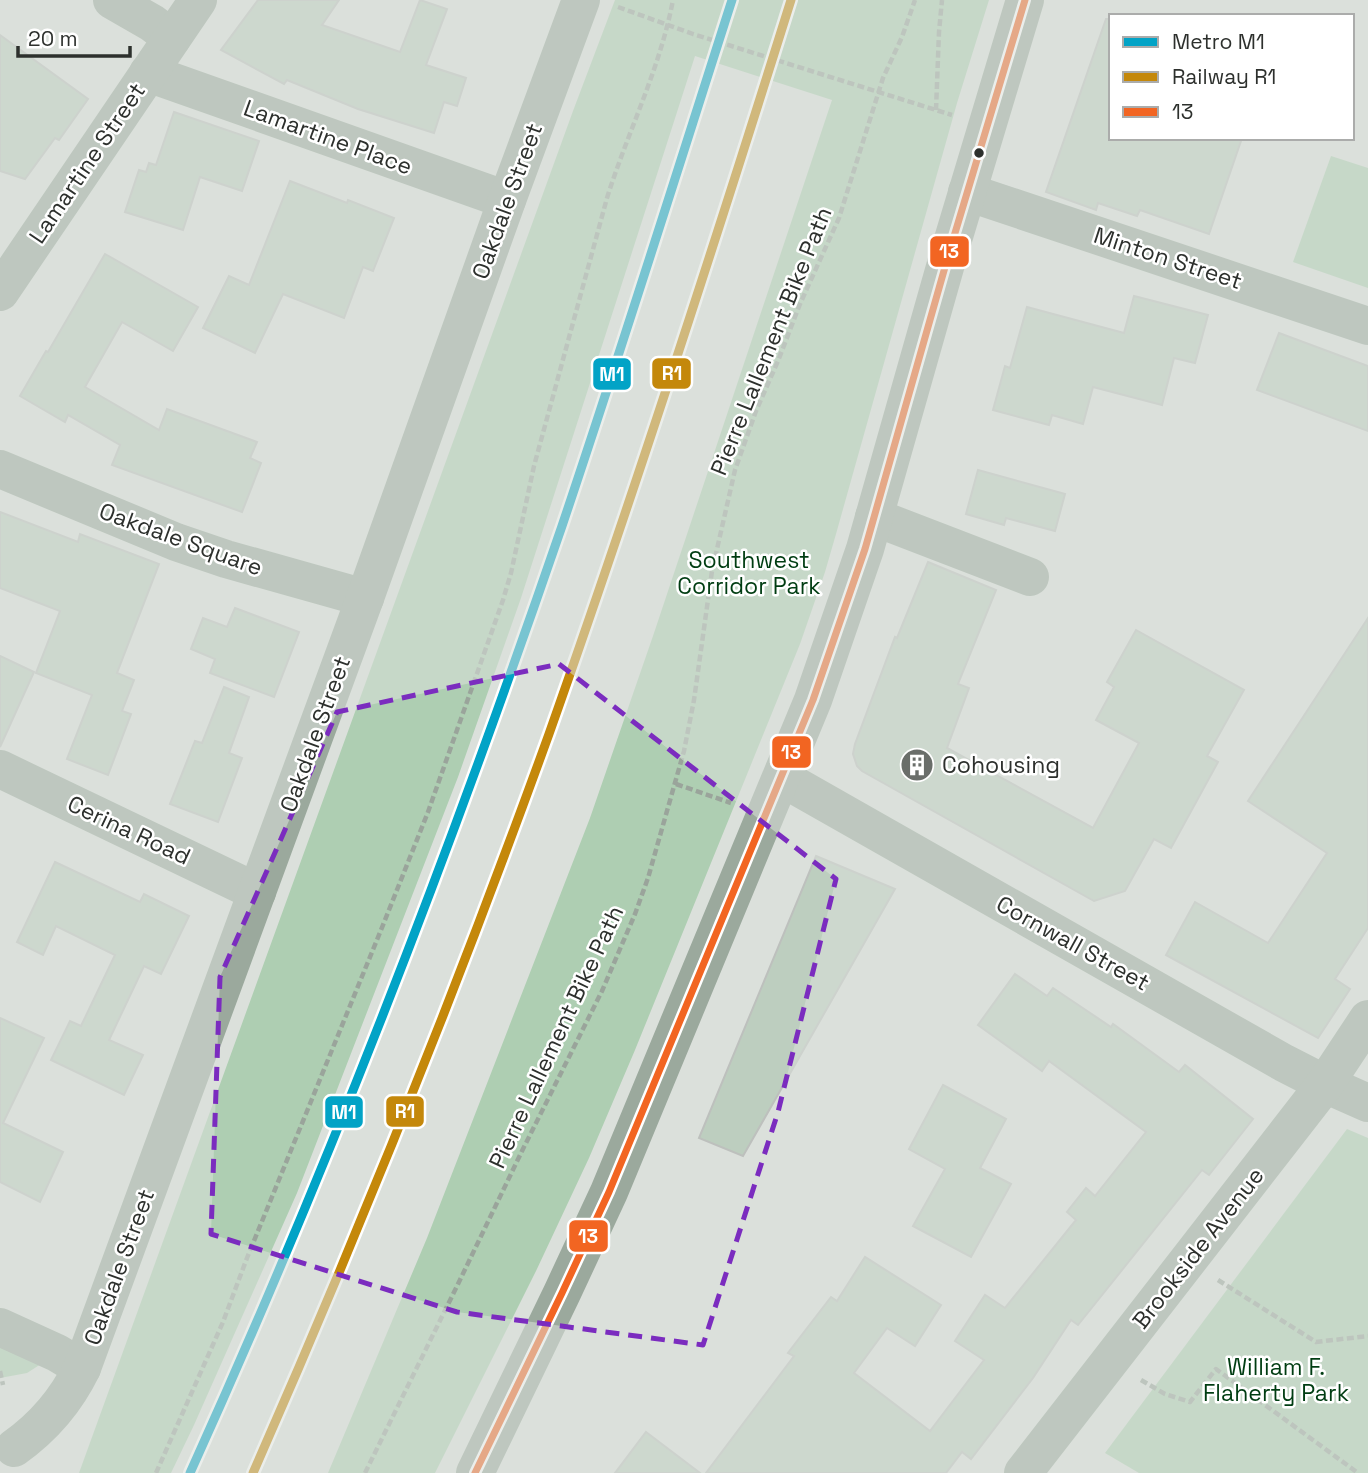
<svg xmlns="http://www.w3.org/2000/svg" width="1368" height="1473" font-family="'Space Grotesk',sans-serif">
	<rect width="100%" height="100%" fill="#dbe0db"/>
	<g fill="#aeceb2">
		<path d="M615,0h374l-32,103 -121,431 -11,38 -25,72 -165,406 -46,108 -53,113 -101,202h-107l99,-235 163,-420 63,-182 179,-536 -137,-44 -174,542 -63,179 -161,416 -103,232 -23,48h-92l494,-1362z"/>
		<path d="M1331,156l37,12v120l-75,-26z"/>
		<path d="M1347,1129l21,9v335h-229l-34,-20z"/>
		<path d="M0,1340l41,24 -14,9 -27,5z"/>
	</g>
	<g fill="#bdcebf" stroke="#bdc0bd" stroke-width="2">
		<path d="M258,0h81l-17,25 78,27 20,-52 27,9 -21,56 40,13 -9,28 -13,-4 -10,31 -76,-24 -71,-29 -3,4 -63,-34z"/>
		<path d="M1106,19h5v119h131l-33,96 -69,-24 -3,6 -39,-13 -2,7 -50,-18z"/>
		<path d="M0,35l88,64 -29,41 -4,-2 -30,41 -25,-8z"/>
		<path d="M174,112l85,29 -17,50 -42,-14 -17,53 -58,-18 14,-42 7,2 3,-9 7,2z"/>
		<path d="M290,181l57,22 1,-3 46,18 -21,53 -10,-4 -19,51 -61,-24 -28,59 -52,-25 26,-52 20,9z"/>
		<path d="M105,254l93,53 -25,44 -51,-29 -37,65 74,43 8,-21 90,33 -7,16 11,5 -19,49 -130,-47 8,-20 -52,-30 -3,7 -45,-26 26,-45 2,1z"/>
		<path d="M1134,296l74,19 -13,48 -21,-5 -12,47 -69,-18 -10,37 -31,-9 -3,10 -56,-15 12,-44 5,2 17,-61 97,26z"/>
		<path d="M1279,333l89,33v65l-111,-41z"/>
		<path d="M978,470l87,24 -10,37 -49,-13 -2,7 -38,-11z"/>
		<path d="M0,512l78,30 2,-8 79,30 -42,109 17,7 -12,31 9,3 -23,61 -41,-16 25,-64 -56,-22 24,-62 -60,-23z"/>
		<path d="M928,562l68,28 -38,94 11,4 -22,60 146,80 46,-85 -43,-23 18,-33 -7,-5 29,-52 108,60 -37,66 11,6 -47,86 -17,-9 -29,52 -31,10 -232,-130 -5,-5 -4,-12 2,-10 40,-107 2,1z"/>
		<path d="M235,608l64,24 -25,65 -64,-24 5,-14 -24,-10 12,-31 24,9z"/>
		<path d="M1368,618v310l-33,51 15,10 -32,49 -152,-83 29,-53 73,41 59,-90 -79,-52z"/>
		<path d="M0,656l34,16 -34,75z"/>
		<path d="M224,687l25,10 -20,56 13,5 -24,64 -48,-18 25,-63 7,2z"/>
		<path d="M816,856l79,33 -152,267 -44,-18z"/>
		<path d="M55,862l85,40 4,-8 45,22 -28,58 -17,-8 -35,74 34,15 -19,40 -73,-35 19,-39 11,5 34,-71 -59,-29 -13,29 -26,-13z"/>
		<path d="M1015,974l32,22 6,-8 58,39 2,-3 66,48 6,-7 68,54 -44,56 -7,-5 -124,155 -7,-5 -38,58 -62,81 -9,-7 -16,21h-240l88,-117 -6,-3 43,-56 6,4 28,-44 76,48 -26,41 -28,-18 -33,45 76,58 54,-71 -29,-19 30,-46 20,13 71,-88 -9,-8 19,-24 9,8 51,-64 -97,-71 -7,10 -64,-46z"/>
		<path d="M0,1018l44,20 -41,85 60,29 -23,50 -40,-20z"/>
		<path d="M943,1085l63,34 -26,49 31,16 -40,73 -58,-31 32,-57 -36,-20z"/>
		<path d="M646,1432l54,41h-85z"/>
	</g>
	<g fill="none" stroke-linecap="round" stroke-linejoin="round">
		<g stroke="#9aa49b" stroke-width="4.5" stroke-dasharray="7 3.5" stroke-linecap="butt">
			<path d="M618,7l75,27 259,81"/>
			<path d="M936,110l3,-78 3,-32"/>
			<path d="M676,784l55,19"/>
			<path d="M1218,1280l98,62 52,-6"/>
			<path d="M0,1371l3,14"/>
			<path d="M1141,1380l24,14 25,8 26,-33 142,104"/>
			<path d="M156,1473l67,-151 24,-64 134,-328 47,-118 75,-212 8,-27 23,-107 73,-268c21,-67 53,-129 66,-198"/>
			<path d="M365,1473l93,-189 64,-133 80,-160 33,-77 13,-36 36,-127 10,-51 18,-129 23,-101 21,-59 22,-50 22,-57 39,-86 44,-140 19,-41 13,-37"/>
		</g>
		<g stroke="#9ba99d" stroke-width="38">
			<path d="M112,0l40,23 20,15"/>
			<path d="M148,73l359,127"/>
			<path d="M967,192l401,134"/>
			<path d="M0,469l176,73 50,17 139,39"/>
			<path d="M874,517l156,60"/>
			<path d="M0,769l257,123"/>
			<path d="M782,778l502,285 41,21 43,19"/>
			<path d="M0,1327l57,26 25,15"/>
			<path d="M14,1448c31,-22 52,-47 68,-80l283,-770 142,-398 74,-200"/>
			<path d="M1023,1473l302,-389 43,-65"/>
		</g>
		<g stroke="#9ba99d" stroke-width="38">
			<path d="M0,292l198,-292"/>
			<path d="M475,1473l87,-180 47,-101 204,-492 52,-151 84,-296 76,-253"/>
		</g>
		<defs>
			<path id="rail" d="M253,1473c107,-243 207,-491 296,-741 77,-216 146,-433 216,-651"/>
		</defs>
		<use href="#rail" stroke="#a2aaa3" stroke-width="8"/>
		<use href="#rail" stroke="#fff" stroke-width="5" stroke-dasharray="16" stroke-linecap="butt"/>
		<defs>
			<path id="bus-1" d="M475,1473l87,-180 47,-101 204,-492 52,-151 84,-296 76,-253"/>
		</defs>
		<use href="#bus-1" stroke="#fff" stroke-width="12"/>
		<use href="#bus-1" stroke="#f26522" stroke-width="7"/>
		<defs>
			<path id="rail-1" d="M253,1473c107,-243 206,-490 296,-739 86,-243 165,-488 242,-734"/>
		</defs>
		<use href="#rail-1" stroke="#fff" stroke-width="14"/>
		<use href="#rail-1" stroke="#c4880b" stroke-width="9"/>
		<defs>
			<path id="metro-1" d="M190,1473c140,-309 262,-626 372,-947 59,-175 114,-351 170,-526"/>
		</defs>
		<use href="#metro-1" stroke="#fff" stroke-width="14"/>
		<use href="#metro-1" stroke="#02a3c6" stroke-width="9"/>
	</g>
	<path d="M0 0H1368V1473H0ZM559,664l277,215 -58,233 -75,233 -246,-33 -246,-78 9,-257 117,-265z" fill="#dbe0db" fill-opacity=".55" fill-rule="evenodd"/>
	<path fill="none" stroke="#7b2cbf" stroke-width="5" stroke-dasharray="14 9" stroke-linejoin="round" d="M559,664l277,215 -58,233 -75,233 -246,-33 -246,-78 9,-257 117,-265z"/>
	<defs>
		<symbol id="building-disc" viewBox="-11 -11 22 22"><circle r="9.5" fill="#6a6e6a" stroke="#fff"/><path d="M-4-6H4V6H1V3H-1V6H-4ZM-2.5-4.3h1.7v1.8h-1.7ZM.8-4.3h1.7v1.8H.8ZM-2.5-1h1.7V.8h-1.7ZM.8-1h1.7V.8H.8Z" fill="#fff"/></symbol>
	</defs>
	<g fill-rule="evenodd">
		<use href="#building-disc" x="898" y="746" width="38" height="38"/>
	</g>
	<circle fill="#2d302d" stroke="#fff" stroke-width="2.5" cx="979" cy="153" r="6"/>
	<g text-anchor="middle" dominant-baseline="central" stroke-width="5" stroke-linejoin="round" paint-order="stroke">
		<g font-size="23" fill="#2d302d" stroke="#fff">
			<text transform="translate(328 137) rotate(20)">Lamartine Place</text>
			<text transform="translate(87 163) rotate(-56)">Lamartine Street</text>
			<text transform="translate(507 201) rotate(-70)">Oakdale Street</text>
			<text transform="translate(1168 258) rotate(18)">Minton Street</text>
			<text transform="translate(771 341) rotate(-68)">Pierre Lallement Bike Path</text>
			<text transform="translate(181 539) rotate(20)">Oakdale Square</text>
			<text transform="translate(315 734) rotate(-70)">Oakdale Street</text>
			<text transform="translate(129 830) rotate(25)">Cerina Road</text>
			<text transform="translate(1073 943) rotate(29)">Cornwall Street</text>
			<text transform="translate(556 1037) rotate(-65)">Pierre Lallement Bike Path</text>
			<text transform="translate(1198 1248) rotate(-52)">Brookside Avenue</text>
			<text transform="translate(119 1267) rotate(-70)">Oakdale Street</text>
		</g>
		<g font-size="23" fill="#003d12" stroke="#fff">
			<text x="749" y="560">Southwest<tspan x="749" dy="26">Corridor Park</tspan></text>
			<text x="1276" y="1367">William F.<tspan x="1276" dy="26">Flaherty Park</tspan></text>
		</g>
		<g font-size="23" fill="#2d302d" stroke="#fff" text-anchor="start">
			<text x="942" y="765">Cohousing</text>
		</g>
	</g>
	<g stroke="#fff" stroke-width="2.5">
		<rect x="929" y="235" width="41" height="33" rx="7" fill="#f26522"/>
		<rect x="651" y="357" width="41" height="33" rx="7" fill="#c4880b"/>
		<rect x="592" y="357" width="40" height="34" rx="7" fill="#02a3c6"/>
		<rect x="771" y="735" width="41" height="34" rx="7" fill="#f26522"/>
		<rect x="385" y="1095" width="40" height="33" rx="7" fill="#c4880b"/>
		<rect x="324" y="1095" width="40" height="34" rx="7" fill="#02a3c6"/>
		<rect x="568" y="1219" width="41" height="34" rx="7" fill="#f26522"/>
	</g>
	<g font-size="19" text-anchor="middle" font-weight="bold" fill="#fff">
		<text x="949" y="258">13</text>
		<text x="672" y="380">R1</text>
		<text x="612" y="381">M1</text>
		<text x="791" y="759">13</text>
		<text x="405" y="1118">R1</text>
		<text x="344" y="1119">M1</text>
		<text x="588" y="1243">13</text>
	</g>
	<rect x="1109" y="14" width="245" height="126" fill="#ffffff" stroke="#abacab" stroke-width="2"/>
	<rect x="1123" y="37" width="35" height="10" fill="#02a3c6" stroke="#abacab" stroke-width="2"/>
	<text x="1172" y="49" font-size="21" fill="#2d302d">Metro M1</text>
	<rect x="1123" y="72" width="35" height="10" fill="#c4880b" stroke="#abacab" stroke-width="2"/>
	<text x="1172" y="84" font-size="21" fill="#2d302d">Railway R1</text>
	<rect x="1123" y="107" width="35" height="10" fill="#f26522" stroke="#abacab" stroke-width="2"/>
	<text x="1172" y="119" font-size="21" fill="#2d302d">13</text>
	<path d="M18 46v10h112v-10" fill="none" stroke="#2d302d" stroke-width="3.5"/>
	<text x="28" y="46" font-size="21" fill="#2d302d" stroke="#ffffff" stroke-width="5" paint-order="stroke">20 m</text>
</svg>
